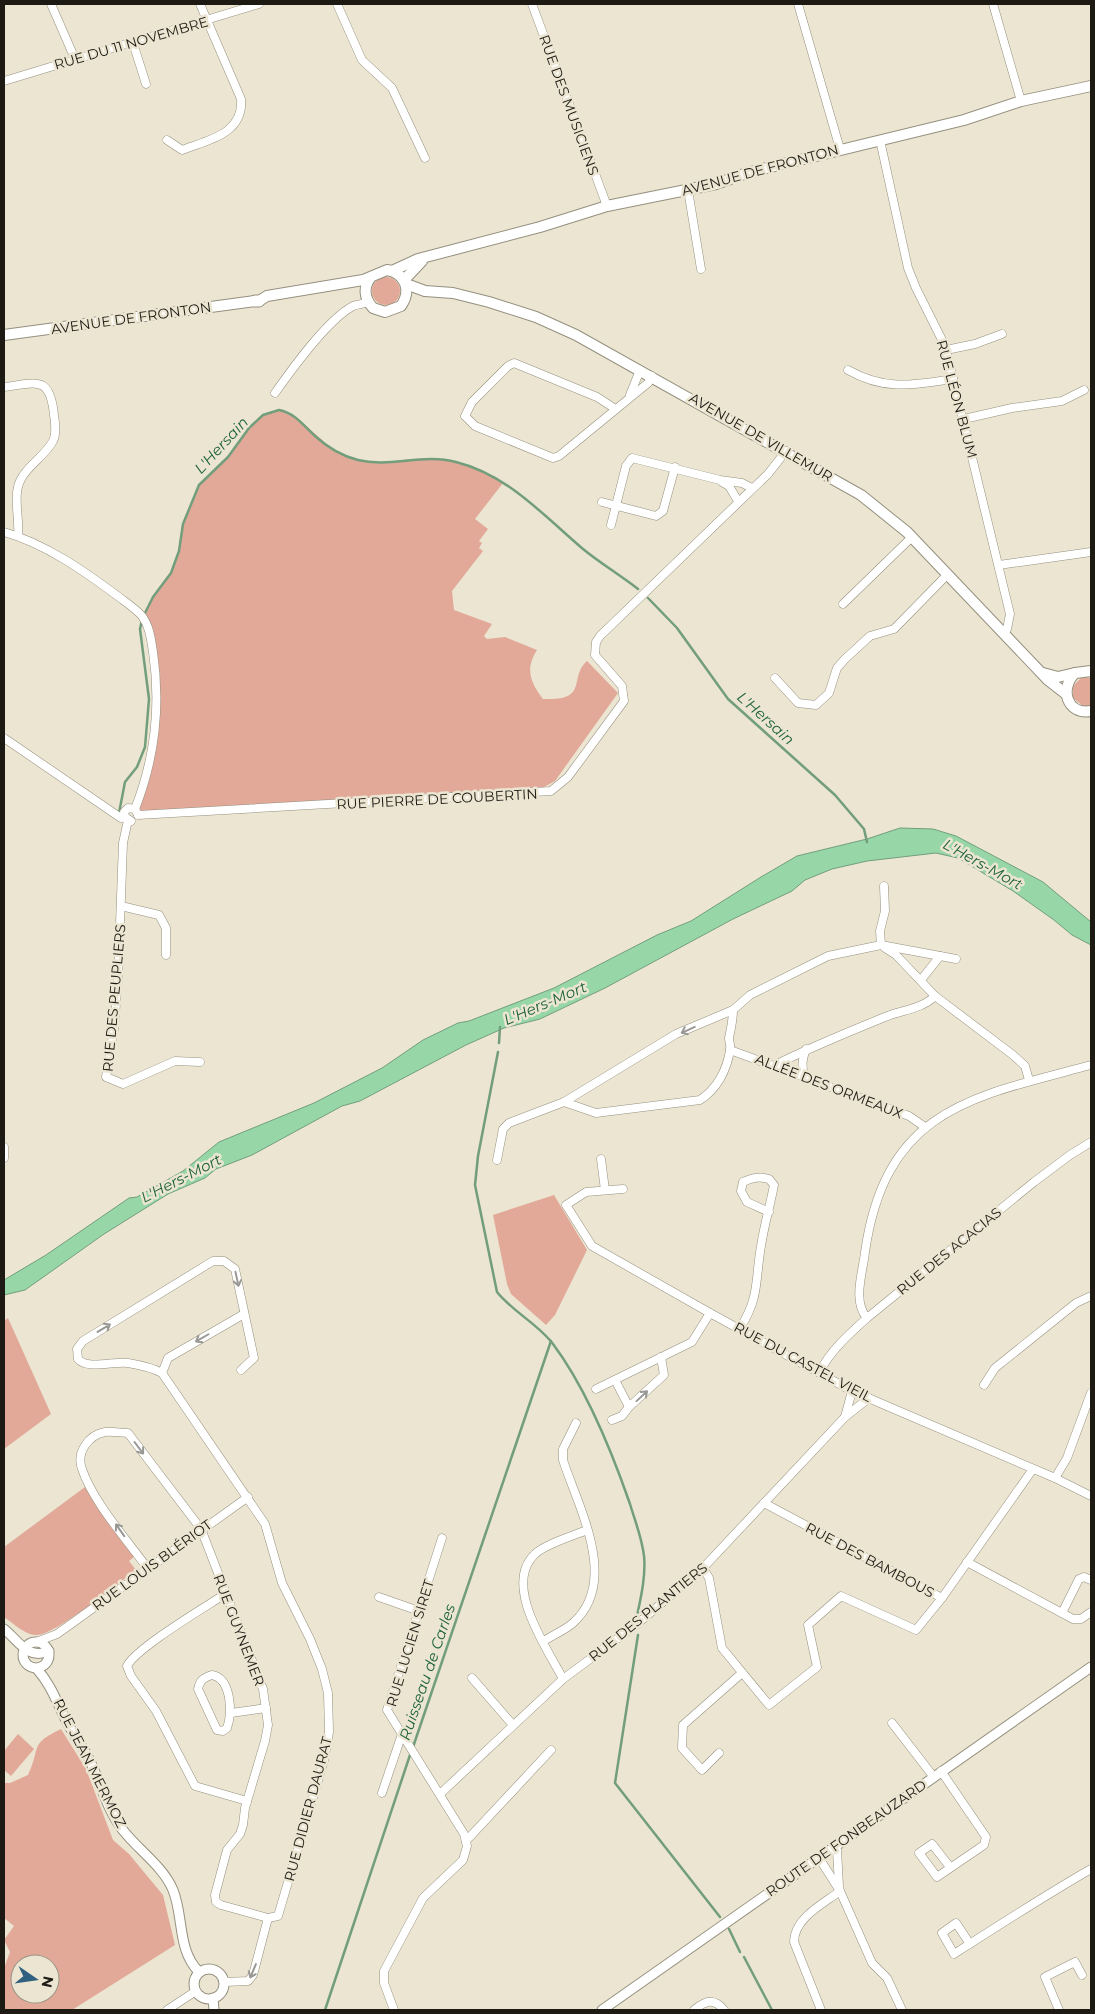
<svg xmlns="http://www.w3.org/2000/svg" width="1095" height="2014" font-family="Montserrat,sans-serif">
	<rect width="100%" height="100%" fill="#ebe5d2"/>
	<g fill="#e2a999" fill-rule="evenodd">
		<circle cx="386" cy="291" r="14"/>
		<path d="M279,410c27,5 44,43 80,50 17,4 35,1 53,-1 33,-3 64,6 91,24l-28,36 13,10 -9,12 3,2 -3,5 4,3 -31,40 2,19 38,14 -8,12 3,3 18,-2 32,13c-12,19 -7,32 6,49 47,2 25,-21 44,-38l31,32 -63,88 -11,6 -21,3 -148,5 -1,7 -236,13 15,-68 1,-85 -11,-45 10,-20 18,-24 8,-22 4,-27 16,-39 29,-28 21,-29 14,-13z"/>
		<path d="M1082,677l9,1v28h-8l-10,-8v-12z"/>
		<path d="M554,1195l33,55 -32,65 -9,10 -35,-31 -4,-10 -14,-69z"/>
		<path d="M8,1318l43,96 -47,35v-128z"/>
		<path d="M85,1487l50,69 -6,5 7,9c-17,13 -81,65 -99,65 -11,1 -24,-12 -33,-18v-70z"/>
		<path d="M61,1729l25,40 27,71 16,14 34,41 12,50 -103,65h-68v-42l6,-16 -6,-12 10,-14 -10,-8v-135h6l18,-8c14,-29 0,-30 33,-46zM20,1964h30v30h-30z"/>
		<path d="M18,1734l16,15 -23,27 -7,-6v-19z"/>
	</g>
	<path fill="#97d7a7" stroke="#729e7b" d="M900,828l33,1 23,7 87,46 48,40v23l-19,-10 -18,-15 -41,-29 -55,-33 -22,-5 -69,8 -35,8 -27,11 -13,11 -59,28 -128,69 -65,31 -36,9 -38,17 -106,56 -18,5 -90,49 -36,14 -11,9 -37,16 -64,40 -79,56 -21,5v-15l42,-25 83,-57 8,-1 46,-26 36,-29 95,-39 68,-35 41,-28 35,-17 11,-2 85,-33 103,-53 34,-14 70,-44 36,-21 70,-17z"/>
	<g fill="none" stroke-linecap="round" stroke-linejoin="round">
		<g stroke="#729e7b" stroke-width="2.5">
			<path d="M648,598l29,30 51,71 107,96 29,34 3,13"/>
			<path d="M144,615l9,-18 18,-24 8,-22 4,-27 16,-39 29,-28 21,-29 14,-13 16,-5c16,3 25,16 36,26 12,11 27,20 43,24 32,8 65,-7 98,2 52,13 87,53 127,87 17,14 37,26 55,40"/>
			<path d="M119,813l6,-31 12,-15 8,-20 4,-48 -9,-70 2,-9"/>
			<path d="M499,1043l1,-16"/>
			<path d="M498,1052l-20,104 -3,29 22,107c16,20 41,32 56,52 33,44 59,108 77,160 5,17 12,34 14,52 2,19 -3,41 -7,60"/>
			<path d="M638,1635l-23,148 105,134"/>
			<path d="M413,1747l138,-406"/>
			<path d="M729,1929l11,23"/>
			<path d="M744,1957l28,53"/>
			<path d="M325,2010l86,-258"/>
		</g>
		<defs>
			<g id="minor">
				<path d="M51,4l24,55"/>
				<path d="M337,4l25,56 30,28 33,70"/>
				<path d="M532,4l75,202"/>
				<path d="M798,4l42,145"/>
				<path d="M993,4l28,97"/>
				<path d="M133,43l13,41"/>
				<path d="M4,81l255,-77"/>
				<path d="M167,140l15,10c26,-10 62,-16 59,-51l-41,-95"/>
				<path d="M880,140l28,128 8,20 29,58 65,268 -3,15 -3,4"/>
				<path d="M688,190l13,79"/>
				<path d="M946,350l29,-6 27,-10"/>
				<path d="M848,370c37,21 65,15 105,9"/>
				<path d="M4,387c33,-4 46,-12 50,28 1,8 3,18 -1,26 -8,15 -25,24 -32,38 -9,16 -1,39 -3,57"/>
				<path d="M275,393c17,-24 52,-73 78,-87 5,-2 11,-2 15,-4"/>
				<path d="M630,395l10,-25"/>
				<path d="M614,408l-17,-11 -83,-34 -6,3 -36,36 -7,14 10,10 78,32 6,-2 89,-73 4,-7"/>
				<path d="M964,419l48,-11 50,-7 22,-11"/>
				<path d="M722,482l7,4 9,15"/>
				<path d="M602,502l54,14 7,-5 12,-44"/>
				<path d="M611,525l15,-59 6,-8 88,22 22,3 10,5"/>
				<path d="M4,532c42,12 80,39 115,65 8,6 17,12 23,19 8,11 9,24 11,36 8,54 2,106 -18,157"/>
				<path d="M999,565l92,-13"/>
				<path d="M843,604l69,-67"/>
				<path d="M775,678l23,25 18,2 13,-12 8,-25 8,-9 25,-23 24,-7 54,-55"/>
				<path d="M4,738l117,80 4,-1 6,4"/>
				<path d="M138,815l413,-24 17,-14 56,-76 -2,-15 -27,-31 1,-13 4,-6 168,-162 18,-23"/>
				<path d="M125,817l-1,-5 4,-4 7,1 2,4"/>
				<path d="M128,820l-5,23 -5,135 -4,51 -8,48 17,7 52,-23 25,1"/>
				<path d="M121,906l38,9 7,13v27"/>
				<path d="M881,945l-1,-14 5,-20 -1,-25"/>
				<path d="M885,948l11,7 39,41 78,59 12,11 4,14"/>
				<path d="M921,980l19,-24 16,3"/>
				<path d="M730,1050l179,66 16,11"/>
				<path d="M775,1065c36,-18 73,-33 110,-48 17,-7 37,-8 50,-21"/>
				<path d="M805,1077c-4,-10 -3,-17 1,-28"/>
				<path d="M564,1102l32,11 104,-13c17,-11 27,-30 30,-50 1,-4 -1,-8 -1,-12 2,-10 4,-18 4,-28"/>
				<path d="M4,1147v11"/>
				<path d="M601,1159l4,31"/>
				<path d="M497,1160l6,-31 6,-6 55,-21 112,-68 57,-24 17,-15 78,-39 53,-11 59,11"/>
				<path d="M623,1189l-37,3 -20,13 26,41 118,67 142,78 203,87 36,18"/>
				<path d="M867,1318c-15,-17 -4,-46 -2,-66 21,-144 107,-155 226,-187"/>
				<path d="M740,1328c20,-31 15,-48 21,-82 3,-20 9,-40 13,-61l-5,-6c-10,-3 -17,-1 -26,3l-2,9 6,11 22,10"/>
				<path d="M162,1373l6,-15 76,-44"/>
				<path d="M819,1373c11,-22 30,-39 48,-55l167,-136 36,-27 21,-13"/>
				<path d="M615,1380l14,27 35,-32 -3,-18"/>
				<path d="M984,1385l11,-17 81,-65 15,-7"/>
				<path d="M596,1389l96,-47 18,-29"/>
				<path d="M845,1417l7,-26"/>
				<path d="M612,1420l10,-4 7,-9"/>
				<path d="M1055,1478l12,-20 24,-65"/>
				<path d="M764,1503l178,95 91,-129"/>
				<path d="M967,1562l106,57h8l10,-7"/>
				<path d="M703,1568l6,10 13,70 47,57 48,-38 -9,-42 33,-29 75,34 26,-32"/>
				<path d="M148,1569c-20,-28 -55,-67 -66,-100 -6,-16 6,-34 23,-37 7,-1 16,1 23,1l73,96 62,160 5,36 -3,16 -20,67 -2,17 -3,9 -13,16 -12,45 1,7 5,3 47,13 10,-2 46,-156 5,-28 -1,-39 -6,-24 -12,-30 -28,-56 -17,-59 -103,-151c-11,-6 -22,-8 -34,-10 -14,-2 -41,7 -50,-4l-1,-10 6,-8 130,-80h11l11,8 19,89 -13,12"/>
				<path d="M225,1594c-21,14 -89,54 -98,72l4,10 25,35 39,75 52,15"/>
				<path d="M379,1597l40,14"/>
				<path d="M1062,1613l17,-34 5,-2 7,3"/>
				<path d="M544,1641c9,-6 21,-11 29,-18 47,-42 5,-116 -10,-163v-11l13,-26"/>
				<path d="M36,1642l21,-8 191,-137"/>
				<path d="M212,1675c19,3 21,38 15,53l-4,3 -6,-1 -19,-41c2,-9 5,-11 14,-14z"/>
				<path d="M472,1678l41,47"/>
				<path d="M563,1679c-16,-31 -61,-94 -28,-125 10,-10 38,-18 52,-24"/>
				<path d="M231,1713l35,-5"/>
				<path d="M892,1723l41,53"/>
				<path d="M719,1753l-17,17 -20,-22 1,-23 59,-52"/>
				<path d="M941,1771l45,66 -2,8 -47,32 -18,-24 13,-9 18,23"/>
				<path d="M382,1793l20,-59"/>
				<path d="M440,1794l123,-115 73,-54 67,-57 142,-151 24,-19"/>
				<path d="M466,1841l85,-91"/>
				<path d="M834,1846l3,4 2,36"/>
				<path d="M819,1858l21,33 32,72 15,15 15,32"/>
				<path d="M970,1944l-14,-21 -14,10 12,21c45,-29 90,-58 137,-85"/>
				<path d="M224,1982l24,-1 5,-6 15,-57"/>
				<path d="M167,2010l29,-19"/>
				<path d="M394,2010l-10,-27v-12l39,-73 40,-38 4,-14 -3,-12 -77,-124 55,-172"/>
				<path d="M694,2010c11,-9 20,-13 30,0"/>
				<path d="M821,2010l-27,-68c0,-24 29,-38 46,-51"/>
				<path d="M1059,2010l-14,-33 30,-15 7,13"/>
			</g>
			<g id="tertiary">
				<path d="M4,1629c14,11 24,32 45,22"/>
				<circle cx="36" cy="1655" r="13"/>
				<path d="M37,1669c17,19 22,41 35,62 5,9 12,17 16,26 12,23 18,51 34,72 16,21 41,37 51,61 11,27 4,60 26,82"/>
				<circle cx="209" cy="1984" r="15"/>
				<path d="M213,1998l1,12"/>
				<path d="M602,2010l489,-343"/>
			</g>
			<g id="secondary">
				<path d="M392,271l26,-12 122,-32 67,-21 109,-22 34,-12 214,-52 57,-19 70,-15"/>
				<path d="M404,280l18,-19"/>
				<path d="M406,284l19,7 28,2 36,9 47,15 40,18 285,160 46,37 141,148 18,14"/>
				<path d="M259,301l8,-5 96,-16 24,-10c18,3 25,20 14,36l-16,6 -12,-4c-9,-10 -10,-21 -2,-31"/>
				<path d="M4,335l251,-34"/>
				<path d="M1091,671l-16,2c-16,16 -8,42 16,38"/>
				<path d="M1043,673l15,4 17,-4"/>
			</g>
			<path id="primary" d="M255,301h4"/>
		</defs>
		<use href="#minor" stroke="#95907e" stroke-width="9"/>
		<use href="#tertiary" stroke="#95907e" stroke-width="11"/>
		<use href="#secondary" stroke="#95907e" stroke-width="12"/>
		<use href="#primary" stroke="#95907e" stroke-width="13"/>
		<use href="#minor" stroke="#fff" stroke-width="8"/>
		<use href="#tertiary" stroke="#fff" stroke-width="9"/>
		<use href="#secondary" stroke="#fff" stroke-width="10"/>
		<use href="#primary" stroke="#fff" stroke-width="11"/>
	</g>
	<defs><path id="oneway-shaft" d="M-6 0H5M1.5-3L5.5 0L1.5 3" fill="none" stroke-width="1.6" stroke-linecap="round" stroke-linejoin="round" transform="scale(1.25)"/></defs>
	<g stroke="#999895">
		<use href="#oneway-shaft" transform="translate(688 1030) rotate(156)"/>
		<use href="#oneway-shaft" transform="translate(237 1279) rotate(78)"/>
		<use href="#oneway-shaft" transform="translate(104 1328) rotate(-31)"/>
		<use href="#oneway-shaft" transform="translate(202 1338) rotate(150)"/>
		<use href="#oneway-shaft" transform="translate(642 1396) rotate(-43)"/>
		<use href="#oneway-shaft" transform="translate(139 1448) rotate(53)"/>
		<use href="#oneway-shaft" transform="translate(120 1530) rotate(-125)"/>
		<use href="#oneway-shaft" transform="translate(253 1971) rotate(113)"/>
	</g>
	<g text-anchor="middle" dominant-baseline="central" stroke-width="5" stroke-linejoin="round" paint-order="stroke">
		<g font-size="14" fill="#1c1a13" stroke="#ebe5d2">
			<text transform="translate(131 43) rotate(-16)">RUE DU 11 NOVEMBRE</text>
			<text transform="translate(569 105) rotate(70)">RUE DES MUSICIENS</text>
			<text transform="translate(760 170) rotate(-15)">AVENUE DE FRONTON</text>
			<text transform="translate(131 318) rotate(-8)">AVENUE DE FRONTON</text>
			<text transform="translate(957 399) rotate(75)">RUE LÉON BLUM</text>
			<text transform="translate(761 437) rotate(30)">AVENUE DE VILLEMUR</text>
			<text transform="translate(437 799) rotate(-3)">RUE PIERRE DE COUBERTIN</text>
			<text transform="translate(114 998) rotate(-85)">RUE DES PEUPLIERS</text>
			<text transform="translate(829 1086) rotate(21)">ALLÉE DES ORMEAUX</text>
			<text transform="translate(949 1251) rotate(-39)">RUE DES ACACIAS</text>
			<text transform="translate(803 1362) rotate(28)">RUE DU CASTEL VIEIL</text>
			<text transform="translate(870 1560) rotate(28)">RUE DES BAMBOUS</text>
			<text transform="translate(152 1565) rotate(-36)">RUE LOUIS BLÉRIOT</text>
			<text transform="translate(648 1612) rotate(-39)">RUE DES PLANTIERS</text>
			<text transform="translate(239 1630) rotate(69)">RUE GUYNEMER</text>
			<text transform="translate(410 1643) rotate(-73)">RUE LUCIEN SIRET</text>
			<text transform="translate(90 1763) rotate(63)">RUE JEAN MERMOZ</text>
			<text transform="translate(308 1809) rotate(-75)">RUE DIDIER DAURAT</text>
			<text transform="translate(846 1838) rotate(-35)">ROUTE DE FONBEAUZARD</text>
		</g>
		<g font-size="15" font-style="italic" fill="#1e6337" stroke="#ebe5d2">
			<text transform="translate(221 445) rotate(-47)">L'Hersain</text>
			<text transform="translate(766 718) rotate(42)">L'Hersain</text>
			<text transform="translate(983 864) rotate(29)">L'Hers-Mort</text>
			<text transform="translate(545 1003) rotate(-23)">L'Hers-Mort</text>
			<text transform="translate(181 1178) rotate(-27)">L'Hers-Mort</text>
			<text transform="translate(427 1672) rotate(-71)">Ruisseau de Carles</text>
		</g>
	</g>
	<rect width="1095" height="2014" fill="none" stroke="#1c1a13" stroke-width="10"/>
	<g transform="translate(35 1979) rotate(103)"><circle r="24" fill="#ebe5d2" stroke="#989486"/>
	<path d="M0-4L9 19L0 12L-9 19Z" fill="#30607f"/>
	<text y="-8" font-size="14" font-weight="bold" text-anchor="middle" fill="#1c1a13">N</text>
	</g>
</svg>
